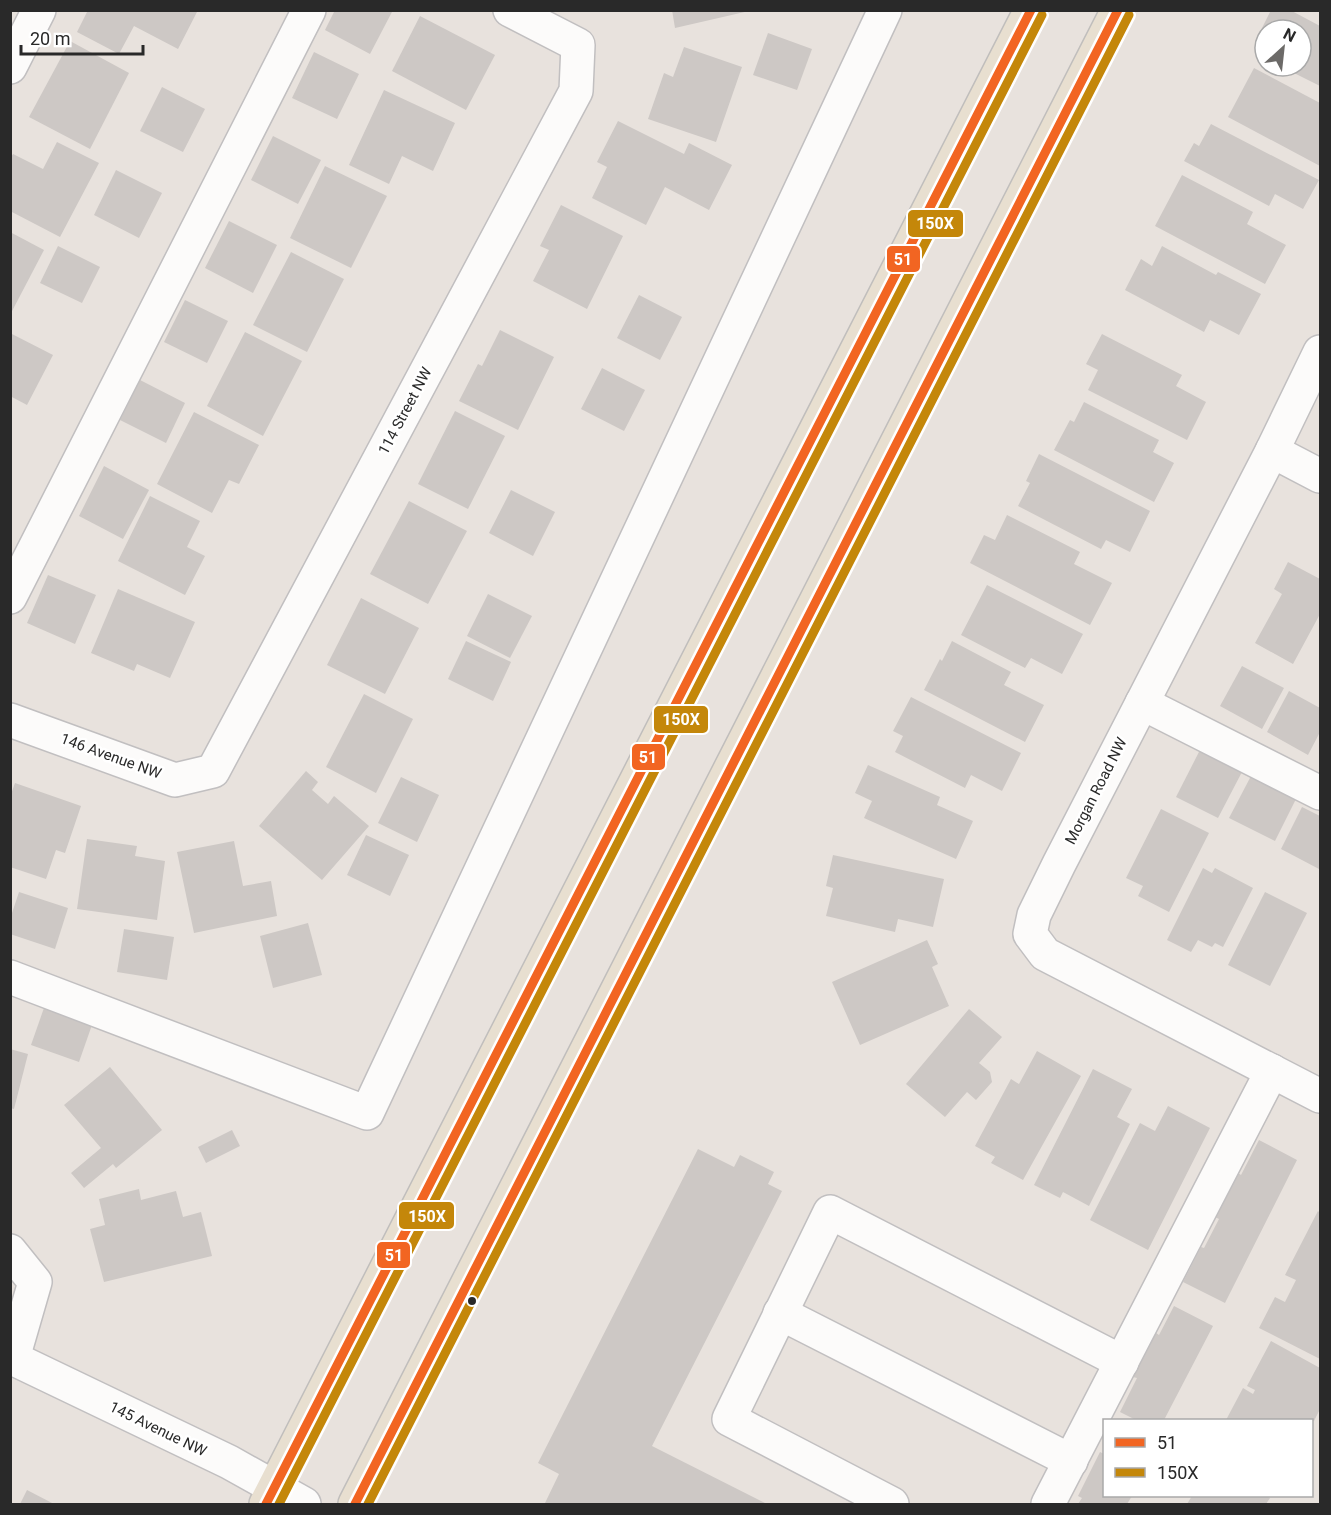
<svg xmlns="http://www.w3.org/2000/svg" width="1331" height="1515" font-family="Roboto,sans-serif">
	<rect width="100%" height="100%" fill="#e8e2dd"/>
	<g fill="#cdc8c5">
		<path d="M88,10h110l-20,39 -44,-23 -15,28 -42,-22z"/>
		<path d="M335,10h58l-23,44 -45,-24z"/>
		<path d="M672,10h77v1l-74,17z"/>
		<path d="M1271,10h19l30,16v60l-40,-20h21v-36h-36v2l-4,-2z"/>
		<path d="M420,16l75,39 -29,55 -74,-39z"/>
		<path d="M768,33l44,16 -15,41 -44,-15z"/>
		<path d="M70,41l59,32 -39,76 -61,-32z"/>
		<path d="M684,47l58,20 -26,75 -68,-23 16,-46 9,4z"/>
		<path d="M314,52l45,22 -22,45 -45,-21z"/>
		<path d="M1254,68l66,35v63l-92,-49z"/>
		<path d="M162,87l43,22 -22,43 -43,-21z"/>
		<path d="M384,90l71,33 -22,48 -31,-15 -13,28 -40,-19z"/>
		<path d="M618,121l66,33 5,-11 43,22 -23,45 -44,-23 -19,38 -54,-27 15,-31 -10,-5z"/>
		<path d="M1211,124l108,56 -16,29 -28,-15 -6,12 -85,-45 10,-18 5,3z"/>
		<path d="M273,136l48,24 -23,44 -47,-24z"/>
		<path d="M57,142l42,21 -39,74 -50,-26v-52l3,-5 30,15z"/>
		<path d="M325,166l62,30 -36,72 -61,-30z"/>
		<path d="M116,170l46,23 -23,45 -45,-23z"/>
		<path d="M1182,175l71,37 -6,12 39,21 -21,39 -110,-58z"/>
		<path d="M561,205l62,31 -36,73 -54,-28 16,-31 -9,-4z"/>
		<path d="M229,221l48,24 -24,48 -48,-25z"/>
		<path d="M10,232l34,18 -34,65z"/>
		<path d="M58,246l42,21 -18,36 -42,-20z"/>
		<path d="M1162,246l54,29 2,-3 43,22 -22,41 -29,-15 -6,12 -79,-42 16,-31 11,7z"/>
		<path d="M291,252l53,27 -37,73 -54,-27z"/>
		<path d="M639,295l43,22 -22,43 -43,-22z"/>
		<path d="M185,300l43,21 -21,42 -43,-21z"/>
		<path d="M500,330l54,27 -36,73 -59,-29 19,-37 4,2z"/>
		<path d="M245,332l57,29 -39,75 -56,-30z"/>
		<path d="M10,333l43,22 -26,50 -17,-9z"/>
		<path d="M1102,334l80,41 -6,11 30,16 -19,38 -99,-50 10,-20 -12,-6z"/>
		<path d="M602,368l43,22 -21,41 -43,-22z"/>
		<path d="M140,380l45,23 -19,40 -46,-23z"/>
		<path d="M1084,402l75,38 -6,12 21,11 -20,39 -100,-52 16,-30 4,2z"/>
		<path d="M455,411l50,25 -37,73 -50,-25z"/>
		<path d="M194,412l65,33 -20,39 -10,-4 -17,33 -55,-29z"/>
		<path d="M1039,454l111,57 -20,41 -24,-12 -5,9 -83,-43 12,-23 -4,-2z"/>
		<path d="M104,466l45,24 -26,49 -44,-23z"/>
		<path d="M511,490l44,22 -22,44 -44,-23z"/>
		<path d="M150,496l50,25 -13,26 18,9 -20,39 -67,-34z"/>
		<path d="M409,501l58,30 -39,73 -58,-30z"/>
		<path d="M1007,515l73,37 -6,12 38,19 -22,42 -120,-62 14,-28 11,5z"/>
		<path d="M1288,562l32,17v35l-27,50 -38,-21 27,-49 -8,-5z"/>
		<path d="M48,575l48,20 -21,49 -48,-21z"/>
		<path d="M987,585l96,49 -21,40 -31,-16 -6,10 -64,-33z"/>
		<path d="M118,589l77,33 -25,56 -33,-14 -3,7 -43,-18z"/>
		<path d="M488,594l44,22 -22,42 -43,-22z"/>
		<path d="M361,598l58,30 -34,66 -58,-29z"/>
		<path d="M466,641l45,21 -18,39 -45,-22z"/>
		<path d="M952,641l59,31 -7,13 40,20 -19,37 -101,-52 16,-31 2,2z"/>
		<path d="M1242,666l42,22 -22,41 -42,-23z"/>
		<path d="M1289,691l31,17v24l-12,23 -41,-23z"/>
		<path d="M364,694l49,25 -37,74 -50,-26z"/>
		<path d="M911,697l110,56 -19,38 -31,-16 -6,13 -70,-36 8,-16 -10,-5z"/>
		<path d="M1201,748l42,22 -25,48 -42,-21z"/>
		<path d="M868,765l72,32 -3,8 36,16 -17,38 -92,-41 8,-17 -17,-8z"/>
		<path d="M306,771l12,11 -6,8 16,14 6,-8 35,30 -47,54 -63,-54z"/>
		<path d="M1251,776l45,23 -21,42 -46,-23z"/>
		<path d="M401,777l38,18 -22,47 -39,-19z"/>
		<path d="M15,783l66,23 -16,47 -9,-3 -10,29 -36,-12v-70z"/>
		<path d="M1302,807l18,9 -1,53 -38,-20z"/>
		<path d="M1161,809l48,24 -40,79 -31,-16 5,-10 -17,-8z"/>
		<path d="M366,835l43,20 -19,41 -43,-21z"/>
		<path d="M87,839l50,7 -2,10 30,5 -8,59 -80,-11z"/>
		<path d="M234,841l9,45 28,-5 6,35 -83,17 -17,-81z"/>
		<path d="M833,855l111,24 -11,48 -35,-8 -3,13 -69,-16 7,-28 -7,-2z"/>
		<path d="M1203,868l9,5 3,-5 38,20 -30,59 -8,-4 -3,4 -14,-7 -7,12 -24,-12z"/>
		<path d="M19,892l49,16 -13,41 -45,-15v-15z"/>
		<path d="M1265,892l42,21 -37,73 -42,-21z"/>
		<path d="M308,923l14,52 -49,13 -13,-52z"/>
		<path d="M124,929l50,8 -7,43 -50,-8z"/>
		<path d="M927,940l11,24 -6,3 17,39 -89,39 -28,-63z"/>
		<path d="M45,1005l48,17 -14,40 -48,-17z"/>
		<path d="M969,1009l33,28 -23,26 11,9 2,10 -16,18 -9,-8 -22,25 -39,-33z"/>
		<path d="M10,1049l18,5 -14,55 -4,-1z"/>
		<path d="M1037,1051l44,25 -58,104 -32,-17 4,-6 -20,-11 36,-67 8,5z"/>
		<path d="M110,1067l52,63 -46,38 -3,-4 -29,24 -13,-15 30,-25 -37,-43z"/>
		<path d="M1093,1069l39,20 -15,28 13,7 -41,82 -26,-14 -3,6 -26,-13z"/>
		<path d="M1168,1106l42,22 -62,122 -58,-30 50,-97 15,8z"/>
		<path d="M232,1130l8,16 -34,17 -8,-16z"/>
		<path d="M1259,1140l38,20 -72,143 -42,-21 18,-35 3,1 15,-29 -4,-2 23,-44 3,2z"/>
		<path d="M698,1149l36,18 6,-12 34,17 -6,12 14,7 -130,255 115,58h-220l-2,-1 14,-29 -21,-11z"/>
		<path d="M139,1189l2,11 35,-9 7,26 18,-5 11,44 -108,26 -14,-53 15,-4 -6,-26z"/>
		<path d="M1318,1211l2,2v146l-61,-31 16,-31 10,5 11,-22 -11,-5z"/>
		<path d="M1174,1306l39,20 -49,94h-28l-16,-8 17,-34 -4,-1 23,-44 3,2z"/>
		<path d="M1271,1341l49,27v41l-6,12 -4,-2 -84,1 17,-32 10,6 2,-4 -8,-4z"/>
		<path d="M1100,1452l4,2v42h28l-5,8h-49l4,-6 -4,-2z"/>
		<path d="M27,1490l27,14h-34z"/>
		<path d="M1192,1496h74l4,2 -4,6h-79z"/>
	</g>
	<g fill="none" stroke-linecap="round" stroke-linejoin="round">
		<defs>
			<g id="minor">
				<path d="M10,67l29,-57"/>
				<path d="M1320,352l-48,99 -213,413 -25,51 -4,19 15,20 275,142"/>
				<path d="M1272,451l48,25"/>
				<path d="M10,597l299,-587"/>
				<path d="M1142,703l178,90"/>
				<path d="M10,720l165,60 38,-9 363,-680 2,-46 -68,-35"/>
				<path d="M10,977l357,136 518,-1103"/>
				<path d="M10,1251l25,31 -22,76"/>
				<path d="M780,1313l291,148"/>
				<path d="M10,1357l219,105 75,42"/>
				<path d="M892,1504l-163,-85 101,-207 292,150"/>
				<path d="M1048,1504l224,-433"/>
			</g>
			<g id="major">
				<path d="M266,1504l765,-1494"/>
				<path d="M355,1504l763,-1494"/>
			</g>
		</defs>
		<use href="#minor" stroke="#c1bfc0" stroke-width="36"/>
		<use href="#major" stroke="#c0bebc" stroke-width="36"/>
		<use href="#minor" stroke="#fcfbfa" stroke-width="33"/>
		<use href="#major" stroke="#e8dfd0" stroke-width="33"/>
		<defs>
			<g id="bus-1">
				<path d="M266,1504l765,-1494"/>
				<path d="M355,1504l763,-1494"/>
			</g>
			<g id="bus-2">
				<path d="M279,1504l763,-1489"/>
				<path d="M368,1504l761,-1489"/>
			</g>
		</defs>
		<use href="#bus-1" stroke="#fff" stroke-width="14"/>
		<use href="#bus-2" stroke="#fff" stroke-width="14"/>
		<use href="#bus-1" stroke="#f26522" stroke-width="9"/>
		<use href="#bus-2" stroke="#c4870a" stroke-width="9"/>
	</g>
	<circle fill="#292929" stroke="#fff" stroke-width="2" cx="472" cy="1301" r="5"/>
	<g text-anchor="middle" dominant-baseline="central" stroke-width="5" stroke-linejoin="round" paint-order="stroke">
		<g font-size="15" fill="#292929" stroke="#fff">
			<text transform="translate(405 411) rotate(-62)">114 Street NW</text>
			<text transform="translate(111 756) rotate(20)">146 Avenue NW</text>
			<text transform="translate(1096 791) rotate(-63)">Morgan Road NW</text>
			<text transform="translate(158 1429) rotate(26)">145 Avenue NW</text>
		</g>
	</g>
	<g stroke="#fff" stroke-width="2">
		<rect x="907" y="209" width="57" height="29" rx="6" fill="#c4870a"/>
		<rect x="886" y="245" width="35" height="28" rx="6" fill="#f26522"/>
		<rect x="653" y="705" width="56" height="29" rx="6" fill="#c4870a"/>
		<rect x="631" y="743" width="35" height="28" rx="6" fill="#f26522"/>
		<rect x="398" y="1201" width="57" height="29" rx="6" fill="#c4870a"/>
		<rect x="376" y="1241" width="35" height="28" rx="6" fill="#f26522"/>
	</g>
	<g font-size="16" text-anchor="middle" font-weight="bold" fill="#fff">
		<text x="935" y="229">150X</text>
		<text x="903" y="265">51</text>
		<text x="681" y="725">150X</text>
		<text x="648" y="763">51</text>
		<text x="427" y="1222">150X</text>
		<text x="394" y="1261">51</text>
	</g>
	<rect width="1331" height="1515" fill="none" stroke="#292929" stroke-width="24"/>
	<rect x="1103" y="1419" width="210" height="78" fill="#ffffff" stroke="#a9a9a9" stroke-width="1.5"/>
	<rect x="1115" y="1438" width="30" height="9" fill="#f26522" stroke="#a9a9a9" stroke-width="1.5"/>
	<text x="1157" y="1449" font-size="18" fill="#292929">51</text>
	<rect x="1115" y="1468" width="30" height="9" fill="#c4870a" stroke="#a9a9a9" stroke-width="1.5"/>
	<text x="1157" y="1479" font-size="18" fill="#292929">150X</text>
	<g transform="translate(1283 48) rotate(27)"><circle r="28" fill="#ffffff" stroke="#a9a9a9" stroke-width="1.5"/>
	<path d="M0-4.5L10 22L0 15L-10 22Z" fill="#6c6a68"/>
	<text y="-9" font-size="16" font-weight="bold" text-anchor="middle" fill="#292929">N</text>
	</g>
	<path d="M21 45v9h122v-9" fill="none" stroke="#292929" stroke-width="3"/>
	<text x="30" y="45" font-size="18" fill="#292929" stroke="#ffffff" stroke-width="4.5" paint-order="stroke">20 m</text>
</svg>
